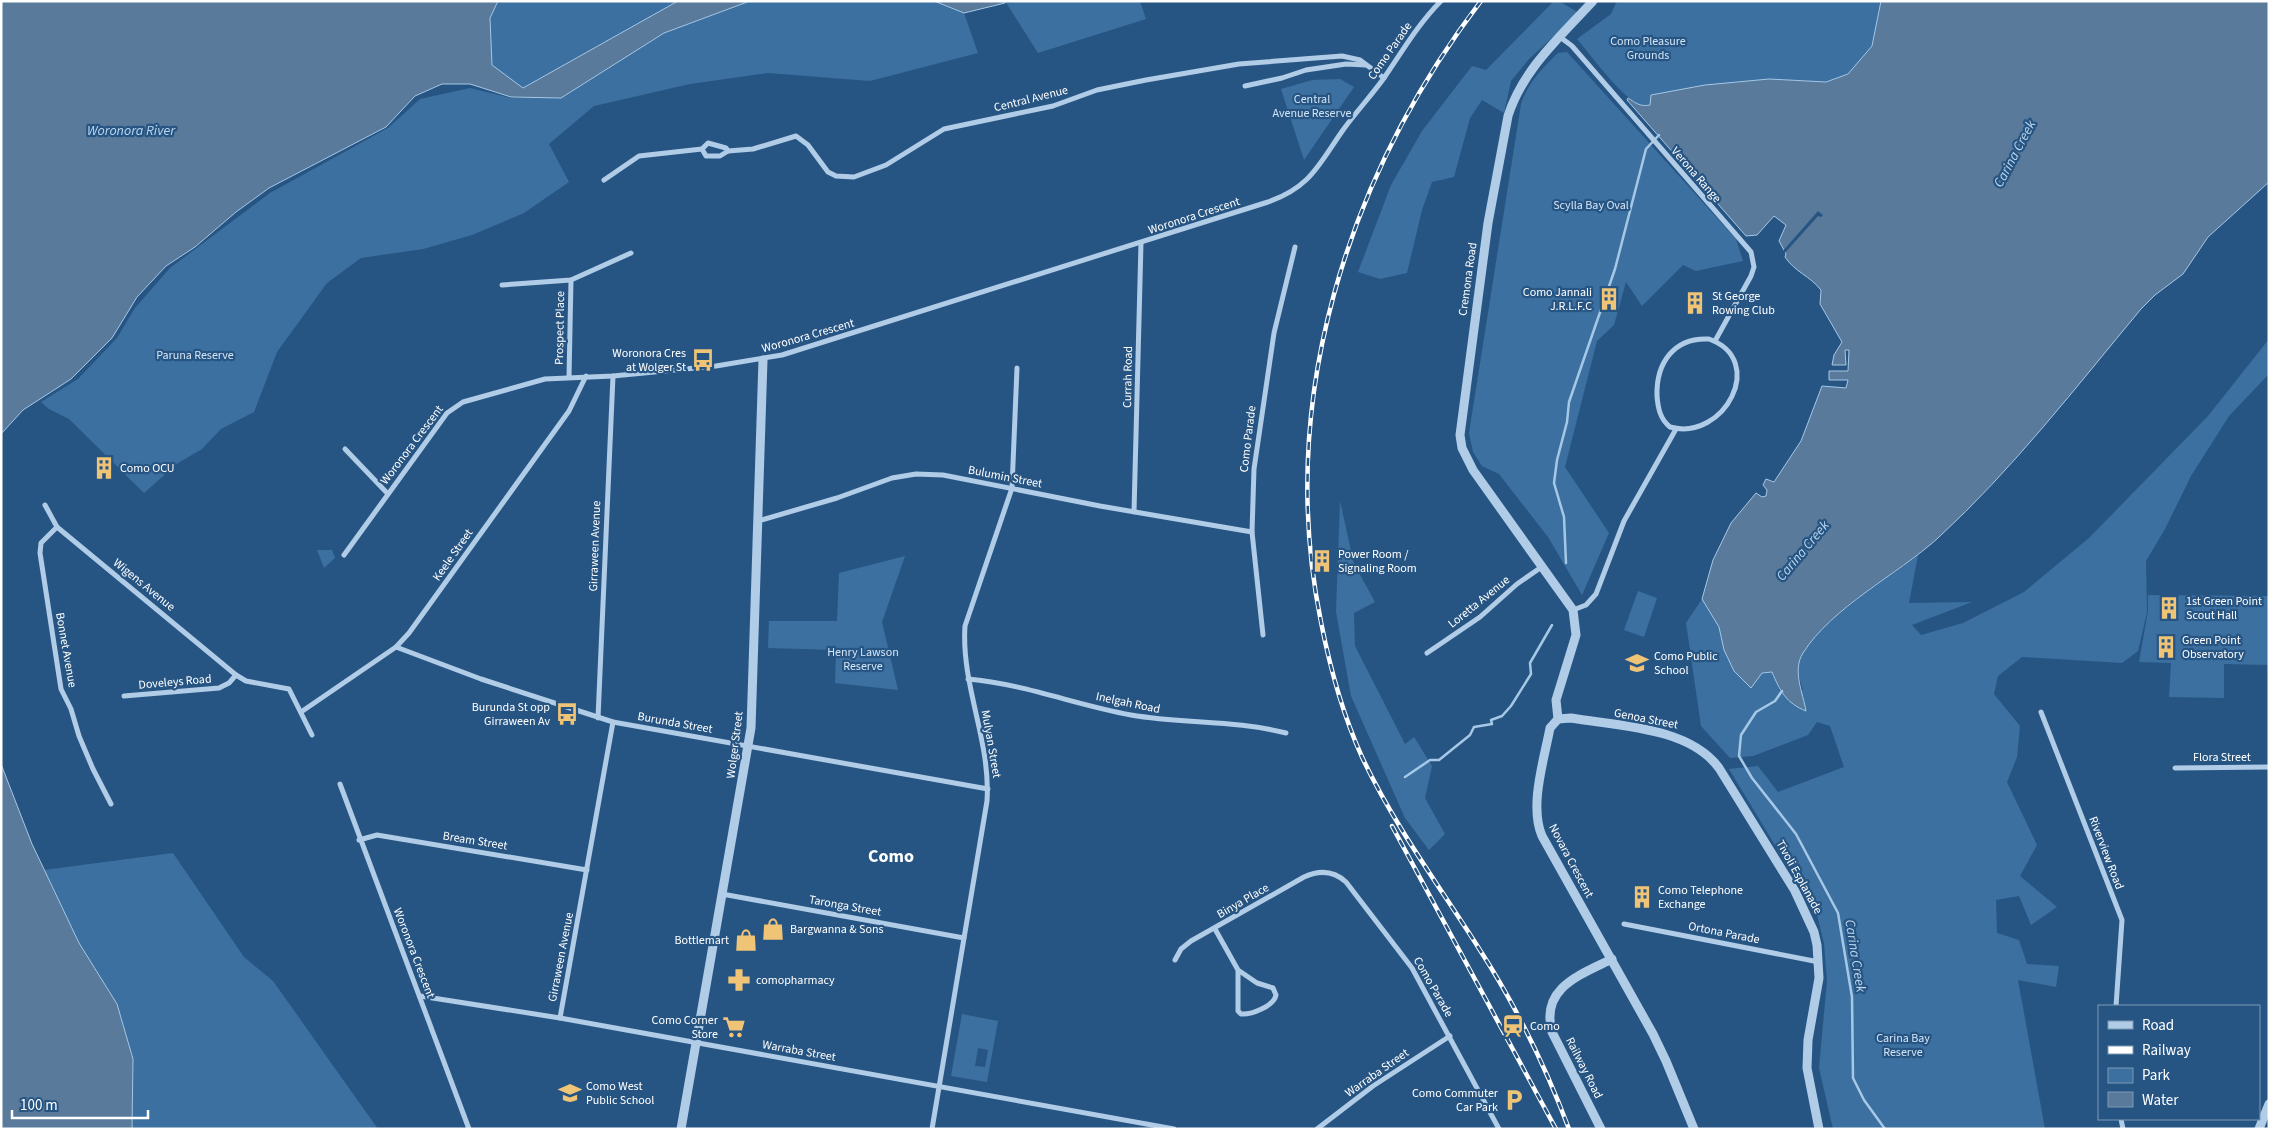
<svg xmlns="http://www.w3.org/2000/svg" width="2270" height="1130" font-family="'Source Sans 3',sans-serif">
	<rect width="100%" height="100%" fill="#275583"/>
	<g fill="#3c70a0" fill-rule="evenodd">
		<path d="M498,1h180l-155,87 -31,-23 -2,-47z"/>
		<path d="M750,1h183l31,12 14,40 -108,28 -102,-8 -78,11 -96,22 -45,38 20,38 -45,31 -52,22 -49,14 -62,9 -34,25 -50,69 -23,60 -33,17 -19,20 -24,14 -34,30 -75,-74 -20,-10 -8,-7 37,-23 39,-41 18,-30 35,-40 100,-75 118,-65 32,-29 50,-11 41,10h50l103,-65z"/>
		<path d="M1005,1h135l6,18 -108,34z"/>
		<path d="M1554,1h5l20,12 -50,46 -18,22 -7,32 -22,-13 -12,18 -16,59 -22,5 -10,28 -15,63 -27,6 -22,-7 33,-87 31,-54 50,-65 14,4z"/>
		<path d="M1617,1h264l-9,45 -23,28 -23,8 -57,-3 -125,27c-18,-2 -54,-52 -67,-67l34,-25z"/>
		<path d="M1567,52l169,187 7,22 -47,10 -13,-6 -41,41 -16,-24 -12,43 -17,16 -32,126 44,66 -27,62 -34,-58 -49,-63 -17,-8 -9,-14 -4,-19 52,-329c7,-21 21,-36 37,-51z"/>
		<path d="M1340,79l14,8 -50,73 -23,-71 31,-9z"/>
		<path d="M2269,339v35l-40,42 -38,60 -26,53 -19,32 1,51 -9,39 -16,12 -100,-6 -24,19 -4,18 26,32 -3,31 -10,25 30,63 -17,31 37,31 -26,18 -12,-29 -23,4 1,33 22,7 8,24 32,2 -3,21 -38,-7 27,149h-212l-14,-61 8,-87 -3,-38 -7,-28 -88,-146 29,-3 20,26 66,-25 -14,-41 -13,-4 -9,13 -55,21 -23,2 -29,-32 -15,-103 16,-24 11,-39 18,-37 25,-30 6,4 4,-1 1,-6 -4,-5 3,-6 8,3 27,-41 21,-55 21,1 -81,286 10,-1 9,22 22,-4c-3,-10 -7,-20 -4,-30 13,-35 89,-81 119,-105l-9,48 63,-1 -60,23 9,10 42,-12 61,-31 65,-54 119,-122z"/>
		<path d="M1340,501l14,63 21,38 -21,11 1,33 50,98 9,-7 18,29 -7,32 20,36 -16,16 -24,-32 -54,-122 -15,-84z"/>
		<path d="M317,550h15l3,8 -11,10z"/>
		<path d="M905,556l-23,66 16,68 -63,-7 1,-33 -68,-2 1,-27h68l2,-48z"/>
		<path d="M1638,591l19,7 -13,39 -20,-7z"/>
		<path d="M2148,595l121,1v69l-45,-1v34l-55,-1 2,-34 -32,-1 9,-51z"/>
		<path d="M173,853l71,104 29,24 105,148h-246l1,-70 -16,-55 -38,-61 -35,-73z"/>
		<path d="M962,1014l36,7 -11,61 -36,-6zM978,1048l10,2 -3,17 -10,-1z"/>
	</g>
	<g fill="#597a9a" stroke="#a5c8e7">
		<path d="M1,1h497l-8,17 2,47 31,23 155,-87h72l-86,32 -103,65 -50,-1 -41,-13h-28l-27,12 -29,31 -117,61 -33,24 -41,35 -29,19 -29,31 -25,41 -41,41 -48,31 -22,24z"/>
		<path d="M934,1h71v2l-41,10z"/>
		<path d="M1881,1h388v181l-61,55 -25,37 -28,21 -14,14c-65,78 -128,160 -203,229 -41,37 -106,69 -135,115 -11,17 0,40 3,58 -20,-8 -26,-20 -34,-39l-10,1 -11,15 -17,-17 -10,-21 -5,-23 -17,-28 11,-39 18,-37 25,-30 6,4 4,-1 1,-6 -4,-5 3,-6 8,3 27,-41 21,-55 24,2 2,-8h-19v-9h19l1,-21h-4l1,15h-14l2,-10 8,-13 -22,-38 1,-14c-11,-14 -26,-18 -36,-33l1,-3 -7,-13 7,-16 -12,-9 -17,19 -11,1 -119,-136 1,-2c8,5 12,9 22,7l1,-10 54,-10 64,-6 57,3 22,-8 24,-28z"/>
		<path d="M1,764l31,80 47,99 38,61 16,55 -1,70h-131z"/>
	</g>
	<path fill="#275583" d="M1818,211l5,4 -2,2 -3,-1 -35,39 -1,-3z"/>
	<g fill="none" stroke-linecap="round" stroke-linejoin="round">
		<g stroke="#a5c8e7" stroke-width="2.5">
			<path d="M1566,563l-2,-46 -10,-34 3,-23 10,-38 2,-20 46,-133 31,-120 13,-14"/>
			<path d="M1782,691l-7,10 -19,11 -15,23 -2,21 13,22 44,56 42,79 14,84 1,81 11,22 21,29"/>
			<path d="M1405,777l25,-17h9l31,-25 4,-8 18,-3 -1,-4 11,-4 9,-10 20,-32 -1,-11 22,-38"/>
		</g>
		<g stroke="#b0cce7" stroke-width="5">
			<path d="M1560,37l12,9 179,206 3,15 -3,9 -36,65"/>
			<path d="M1245,86l37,-8 24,-8 40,-6 20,1"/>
			<path d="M702,149l4,7h14l8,-5 25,-2 43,-13 12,9 20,27 8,4 18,1 32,-12 58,-36 109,-23 44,-16 49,-10 93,-16 103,-8 18,4 24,18"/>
			<path d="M604,180l35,-24 63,-7 6,-6 18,5 2,3"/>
			<path d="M502,285l69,-5 60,-27"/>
			<path d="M1709,339c59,21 15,103 -39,88 -10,-8 -12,-19 -13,-31 -1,-33 17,-59 52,-57z"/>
			<path d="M569,377l2,-97"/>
			<path d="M345,449l43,45"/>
			<path d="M45,505l12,22 179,148"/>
			<path d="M1134,512l7,-269"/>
			<path d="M758,521l79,-23 55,-20 24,-4 27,1 157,31 152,26"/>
			<path d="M57,527l-16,16 -1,10 21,136 10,20 8,27 14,33 18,35"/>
			<path d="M344,555l103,-142 16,-11 82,-23 68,-3 103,-10 66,-11 486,-153c43,-15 51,-38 75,-72 13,-18 28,-34 41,-52 18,-26 34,-54 57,-77"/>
			<path d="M1573,610l13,-5 10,-11 28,-73 52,-92"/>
			<path d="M1263,635l-11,-103 2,-63 20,-136 21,-86"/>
			<path d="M396,647l85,32 132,43 375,67"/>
			<path d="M1427,653l53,-36 37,-33 26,-18"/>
			<path d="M968,679c56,5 108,26 163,36 52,9 104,5 155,18"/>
			<path d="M124,696l95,-8 10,-5 7,-8 10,6 43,8 23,46"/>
			<path d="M301,712l95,-65 13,-14 160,-222 17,-35"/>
			<path d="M2041,712l81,208 -6,86"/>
			<path d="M598,718l15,-342"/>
			<path d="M2175,768l94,-1"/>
			<path d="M340,784l129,345"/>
			<path d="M359,840l18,-5 210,35"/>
			<path d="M722,894l242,44"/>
			<path d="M1624,924l195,38"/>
			<path d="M1215,929l23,41 19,13 16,5 3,7c-2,11 -25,20 -35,19l-3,-3v-41"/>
			<path d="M1175,960l6,-11 10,-8 113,-64c15,-7 29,-7 42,5l66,86 87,161"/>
			<path d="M420,996l140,22 614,111"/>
			<path d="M560,1018l53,-296"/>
			<path d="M2121,1119l2,10"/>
			<path d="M932,1129l55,-328c4,-60 -26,-115 -22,-175l47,-138 5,-120"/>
			<path d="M1317,1129l56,-43 77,-50"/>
		</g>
		<g stroke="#b0cce7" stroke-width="9">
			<path d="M1593,1c-33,36 -70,68 -85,115l-20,107 -28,212 2,13 11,22 100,140 3,25 -20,65 2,19 -8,9c-6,32 -21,78 -8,108l111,198 13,27 28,68"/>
			<path d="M1558,719l13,-1c47,8 118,9 148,50l76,123 19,41 3,13 2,33 -11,62 -1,28 12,61"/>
			<path d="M681,1129l70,-401 12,-368"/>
			<path d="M1601,1129l-49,-97c-12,-44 28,-57 60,-73"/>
			<path d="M2259,1129l10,-25"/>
		</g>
		<defs>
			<g id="rail">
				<path d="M1481,1c-134,176 -205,400 -160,621 9,46 22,93 41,135 32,68 76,127 116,190 37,57 67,118 91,182"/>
				<path d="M1392,826l164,303"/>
			</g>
		</defs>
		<use href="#rail" stroke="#fff" stroke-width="4.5"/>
		<use href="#rail" stroke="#275583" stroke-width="2.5" stroke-dasharray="8" stroke-linecap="butt"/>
	</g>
	<defs>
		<symbol id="building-bare" viewBox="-9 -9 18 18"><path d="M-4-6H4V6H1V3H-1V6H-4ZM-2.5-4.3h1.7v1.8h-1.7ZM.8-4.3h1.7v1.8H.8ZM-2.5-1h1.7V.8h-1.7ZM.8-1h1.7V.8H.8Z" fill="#efc476" stroke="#275583" stroke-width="2.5" paint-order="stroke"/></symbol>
		<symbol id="bus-bare" viewBox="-9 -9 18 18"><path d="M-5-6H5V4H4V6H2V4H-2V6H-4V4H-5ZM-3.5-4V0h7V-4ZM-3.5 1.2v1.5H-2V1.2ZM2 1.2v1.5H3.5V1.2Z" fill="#efc476" stroke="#275583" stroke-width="2.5" paint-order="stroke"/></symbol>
		<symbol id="school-bare" viewBox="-9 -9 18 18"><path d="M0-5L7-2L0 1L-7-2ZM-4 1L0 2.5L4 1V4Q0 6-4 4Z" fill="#efc476" stroke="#275583" stroke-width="2.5" paint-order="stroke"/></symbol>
		<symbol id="shop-bare" viewBox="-9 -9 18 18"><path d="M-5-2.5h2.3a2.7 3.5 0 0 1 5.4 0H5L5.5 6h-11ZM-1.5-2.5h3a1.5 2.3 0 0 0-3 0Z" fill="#efc476" stroke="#275583" stroke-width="2.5" paint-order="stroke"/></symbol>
		<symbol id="pharmacy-bare" viewBox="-9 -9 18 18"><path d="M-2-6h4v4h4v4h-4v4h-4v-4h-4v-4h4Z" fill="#efc476" stroke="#275583" stroke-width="2.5" paint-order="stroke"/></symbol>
		<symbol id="station-bare" viewBox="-9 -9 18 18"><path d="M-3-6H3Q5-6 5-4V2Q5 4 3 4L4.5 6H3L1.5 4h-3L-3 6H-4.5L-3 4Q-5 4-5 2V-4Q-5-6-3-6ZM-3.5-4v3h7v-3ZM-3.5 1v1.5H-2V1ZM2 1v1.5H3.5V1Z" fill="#efc476" stroke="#275583" stroke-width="2.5" paint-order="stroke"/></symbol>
		<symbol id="supermarket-bare" viewBox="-9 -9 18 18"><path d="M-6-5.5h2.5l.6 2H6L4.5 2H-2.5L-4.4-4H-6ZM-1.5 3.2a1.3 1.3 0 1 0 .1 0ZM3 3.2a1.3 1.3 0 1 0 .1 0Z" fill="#efc476" stroke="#275583" stroke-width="2.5" paint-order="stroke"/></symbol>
		<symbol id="parking-bare" viewBox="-9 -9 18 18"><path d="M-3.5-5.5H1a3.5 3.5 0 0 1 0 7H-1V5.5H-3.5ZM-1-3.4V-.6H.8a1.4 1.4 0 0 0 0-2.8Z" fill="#efc476" stroke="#275583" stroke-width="2.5" paint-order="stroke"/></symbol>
	</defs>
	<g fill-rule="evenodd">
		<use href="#building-bare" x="1593" y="283" width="32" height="32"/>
		<use href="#building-bare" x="1679" y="287" width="32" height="32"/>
		<use href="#bus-bare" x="687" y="344" width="32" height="32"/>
		<use href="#building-bare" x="88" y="452" width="32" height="32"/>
		<use href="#building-bare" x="1306" y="545" width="32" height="32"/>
		<use href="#building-bare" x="2153" y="592" width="32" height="32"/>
		<use href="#building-bare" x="2150" y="631" width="32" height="32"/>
		<use href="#school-bare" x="1621" y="647" width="32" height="32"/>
		<use href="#bus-bare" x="551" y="698" width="32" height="32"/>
		<use href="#building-bare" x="1626" y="881" width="32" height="32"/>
		<use href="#shop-bare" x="757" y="913" width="32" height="32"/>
		<use href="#shop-bare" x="730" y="924" width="32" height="32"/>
		<use href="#pharmacy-bare" x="723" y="964" width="32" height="32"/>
		<use href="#station-bare" x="1497" y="1010" width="32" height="32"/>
		<use href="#supermarket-bare" x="718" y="1011" width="32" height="32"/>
		<use href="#school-bare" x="554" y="1077" width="32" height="32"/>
		<use href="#parking-bare" x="1498" y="1084" width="32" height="32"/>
	</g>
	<g text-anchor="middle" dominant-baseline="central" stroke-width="4.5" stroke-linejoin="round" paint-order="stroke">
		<g font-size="12" fill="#d3e5f6" stroke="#275583">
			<text x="1648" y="41">Como Pleasure<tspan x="1648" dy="14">Grounds</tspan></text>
			<text x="1312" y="99">Central<tspan x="1312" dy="14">Avenue Reserve</tspan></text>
			<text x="1591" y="205">Scylla Bay Oval</text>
			<text x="195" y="355">Paruna Reserve</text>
			<text x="863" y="652">Henry Lawson<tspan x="863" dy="14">Reserve</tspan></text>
			<text x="1903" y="1038">Carina Bay<tspan x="1903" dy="14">Reserve</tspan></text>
		</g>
		<g font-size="12" fill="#fff" stroke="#275583">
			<text transform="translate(1390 51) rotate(-55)">Como Parade</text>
			<text transform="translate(1031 99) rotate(-14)">Central Avenue</text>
			<text transform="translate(1696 175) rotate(49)">Verona Range</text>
			<text transform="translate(1194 216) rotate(-18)">Woronora Crescent</text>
			<text transform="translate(1468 279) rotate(-82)">Cremona Road</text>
			<text transform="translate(560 328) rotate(-89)">Prospect Place</text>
			<text transform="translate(808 336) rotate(-16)">Woronora Crescent</text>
			<text transform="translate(1128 377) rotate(-89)">Currah Road</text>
			<text transform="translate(1248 439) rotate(-83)">Como Parade</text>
			<text transform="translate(412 445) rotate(-53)">Woronora Crescent</text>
			<text transform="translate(1005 477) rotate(11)">Bulumin Street</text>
			<text transform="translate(595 546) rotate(-88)">Girraween Avenue</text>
			<text transform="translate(453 555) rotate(-55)">Keele Street</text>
			<text transform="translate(144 585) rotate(39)">Wigens Avenue</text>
			<text transform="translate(1479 602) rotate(-39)">Loretta Avenue</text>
			<text transform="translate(66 650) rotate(80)">Bonnet Avenue</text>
			<text transform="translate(175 682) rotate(-5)">Doveleys Road</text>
			<text transform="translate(1128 703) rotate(12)">Inelgah Road</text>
			<text transform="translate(1646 719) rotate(11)">Genoa Street</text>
			<text transform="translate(675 723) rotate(10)">Burunda Street</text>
			<text transform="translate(991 744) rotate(80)">Mulyan Street</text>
			<text transform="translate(735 745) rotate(-83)">Wolger Street</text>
			<text x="2222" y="757">Flora Street</text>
			<text transform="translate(475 841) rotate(9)">Bream Street</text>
			<text transform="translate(2106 853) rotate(69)">Riverview Road</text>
			<text transform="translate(1571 861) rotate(62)">Novara Crescent</text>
			<text transform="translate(1799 877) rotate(61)">Tivoli Esplanade</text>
			<text transform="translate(1243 901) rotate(-30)">Binya Place</text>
			<text transform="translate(845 906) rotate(10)">Taronga Street</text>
			<text transform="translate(1724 933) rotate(11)">Ortona Parade</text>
			<text transform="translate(414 953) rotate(69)">Woronora Crescent</text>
			<text transform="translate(561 957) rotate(-79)">Girraween Avenue</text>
			<text transform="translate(1433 987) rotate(60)">Como Parade</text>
			<text transform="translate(799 1051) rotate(10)">Warraba Street</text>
			<text transform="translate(1584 1068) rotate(63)">Railway Road</text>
			<text transform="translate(1377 1073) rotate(-35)">Warraba Street</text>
		</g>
		<g font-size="12" fill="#fff" stroke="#275583" text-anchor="start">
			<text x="1592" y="292" text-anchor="end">Como Jannali<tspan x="1592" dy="14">J.R.L.F.C</tspan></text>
			<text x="1712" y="296">St George<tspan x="1712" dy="14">Rowing Club</tspan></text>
			<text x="686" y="353" text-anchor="end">Woronora Cres<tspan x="686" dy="14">at Wolger St</tspan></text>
			<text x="120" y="468">Como OCU</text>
			<text x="1338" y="554">Power Room /<tspan x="1338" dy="14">Signaling Room</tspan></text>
			<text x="2186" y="601">1st Green Point<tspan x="2186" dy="14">Scout Hall</tspan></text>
			<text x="2182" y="640">Green Point<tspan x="2182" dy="14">Observatory</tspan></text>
			<text x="1654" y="656">Como Public<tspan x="1654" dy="14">School</tspan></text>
			<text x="550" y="707" text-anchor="end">Burunda St opp<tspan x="550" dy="14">Girraween Av</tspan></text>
			<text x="1658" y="890">Como Telephone<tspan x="1658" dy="14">Exchange</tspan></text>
			<text x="790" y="929">Bargwanna &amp; Sons</text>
			<text x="729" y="940" text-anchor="end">Bottlemart</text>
			<text x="756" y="980">comopharmacy</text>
			<text x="718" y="1020" text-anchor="end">Como Corner<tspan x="718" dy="14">Store</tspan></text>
			<text x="1530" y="1026">Como</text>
			<text x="586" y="1086">Como West<tspan x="586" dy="14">Public School</tspan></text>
			<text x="1498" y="1093" text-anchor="end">Como Commuter<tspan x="1498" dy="14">Car Park</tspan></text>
		</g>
		<g font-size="14" font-style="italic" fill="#bbd6ee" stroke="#275583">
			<text x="131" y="131">Woronora River</text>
			<text transform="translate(2015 154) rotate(-62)">Carina Creek</text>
			<text transform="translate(1803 551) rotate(-50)">Carina Creek</text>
			<text transform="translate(1855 956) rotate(81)">Carina Creek</text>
		</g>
		<g font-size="18" font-weight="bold" fill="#fff" stroke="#275583">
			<text x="891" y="856">Como</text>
		</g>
	</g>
	<rect width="2270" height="1130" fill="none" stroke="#ffffff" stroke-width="5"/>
	<rect x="2098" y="1005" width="162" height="115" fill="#275583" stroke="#7d99b5"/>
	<rect x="2108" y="1021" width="25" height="8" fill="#b0cce7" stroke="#7d99b5"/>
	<text x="2142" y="1030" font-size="15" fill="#ffffff">Road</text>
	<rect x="2108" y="1046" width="25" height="8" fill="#ffffff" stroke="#7d99b5"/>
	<text x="2142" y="1055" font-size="15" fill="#ffffff">Railway</text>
	<rect x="2108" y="1068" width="25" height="15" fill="#3c70a0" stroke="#7d99b5"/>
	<text x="2142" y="1080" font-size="15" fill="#ffffff">Park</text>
	<rect x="2108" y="1092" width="25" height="15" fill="#597a9a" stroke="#7d99b5"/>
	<text x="2142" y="1105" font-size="15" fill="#ffffff">Water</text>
	<path d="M12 1110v8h136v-8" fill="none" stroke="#ffffff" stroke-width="2.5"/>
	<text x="20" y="1110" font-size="15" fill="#ffffff" stroke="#275583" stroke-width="4" paint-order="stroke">100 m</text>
</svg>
